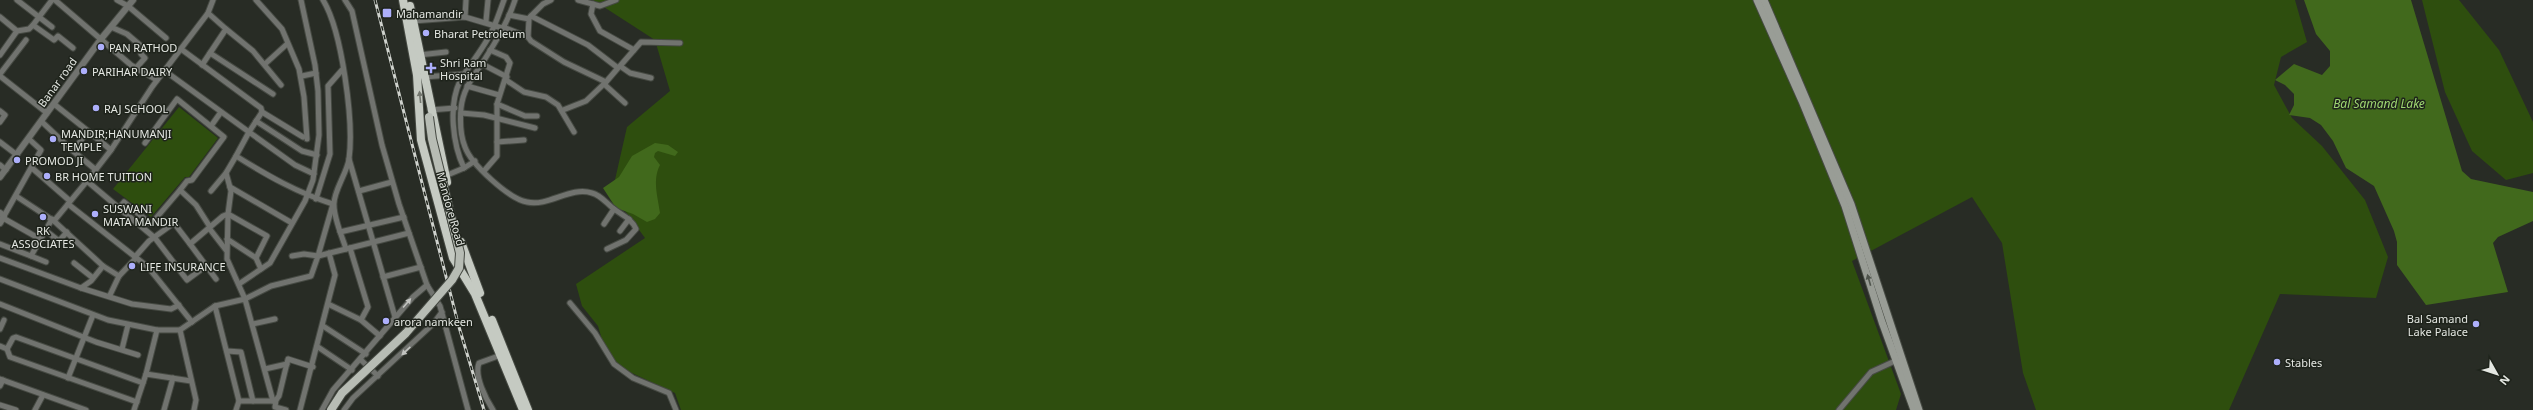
<svg xmlns="http://www.w3.org/2000/svg" width="2533" height="410" font-family="'Noto Sans',sans-serif">
	<rect width="100%" height="100%" fill="#282c25"/>
	<g fill="#2e4e0e">
		<path d="M593,0h1702l12,42 -26,15 -7,28 18,33 30,28 43,54 23,57 -12,41 -96,-4 -51,116h-193l-13,-37 -21,-130 -30,-46 -120,64 49,133 -5,16h-1215l-6,-17 -56,-26 -15,-21 -6,-20 -16,-20 -6,-22 69,-46 -33,-45 15,-66 43,-36 -15,-51z"/>
		<path d="M2422,0h37l40,50 34,72v51l-27,7 -34,-29 -27,-59z"/>
		<path d="M179,107l39,31 -29,39h-4l-34,40 -38,-28z"/>
	</g>
	<g fill="#41691c">
		<path d="M2304,0h107l51,171 9,8 62,13v29l-35,16 -5,6 15,49 -82,13 -29,-40v-23l-3,-11 -20,-45 -28,-18 -13,-27 -12,-16 -11,-7 -21,-3 5,-10v-11l-9,-9 -10,-5 19,-16 28,11 8,-9v-15l-14,-17z"/>
		<path d="M655,143l13,2 10,7 -3,4 -17,-5 -3,2 -1,4 6,8c-8,15 -2,32 0,48l-5,6 -8,3 -14,-8 -17,-6 -13,-20 16,-11 13,-21z"/>
	</g>
	<g fill="none" stroke-linecap="round" stroke-linejoin="round">
		<defs>
			<g id="minor">
				<path d="M17,0l22,17 13,-17"/>
				<path d="M55,0l76,65 26,15"/>
				<path d="M117,0l11,6 38,32"/>
				<path d="M256,0l26,29 17,40 5,28 3,42"/>
				<path d="M323,0c19,31 31,122 26,159 -2,14 -16,33 -15,46 0,14 8,31 12,44l63,-16"/>
				<path d="M345,0l7,11 30,134 17,59 28,81 13,21 28,104"/>
				<path d="M515,0c-7,22 -20,43 -32,62 -10,15 -20,27 -22,46 -1,12 -1,27 4,39 6,17 44,52 62,55 22,5 43,-16 65,-9 9,2 15,11 22,16 8,6 18,10 22,20l-10,11 -19,9"/>
				<path d="M578,0l22,6 16,-6"/>
				<path d="M593,4l-2,10 9,17 34,19 7,-8 39,1"/>
				<path d="M509,15l20,4 -1,18 3,4 33,21 42,20 -20,19 -23,9"/>
				<path d="M531,16l57,29 30,23 -12,14"/>
				<path d="M0,17l17,14 -17,24"/>
				<path d="M465,17l1,-17"/>
				<path d="M529,18l14,-14 8,-4"/>
				<path d="M413,21l52,-4 37,11"/>
				<path d="M486,21l2,-21"/>
				<path d="M33,25l6,-8 13,10"/>
				<path d="M111,27l16,7 14,12v8l4,4 -9,10"/>
				<path d="M503,27l25,10"/>
				<path d="M226,29l27,22 28,34"/>
				<path d="M17,31l12,-2 4,-4 21,15 4,-4 15,12"/>
				<path d="M181,49l80,59 1,4 -13,20 46,33 19,9"/>
				<path d="M634,50l-14,16 10,7 21,5"/>
				<path d="M210,53l63,41"/>
				<path d="M419,55l27,-3"/>
				<path d="M265,64l22,-20"/>
				<path d="M482,64l25,13"/>
				<path d="M202,65l24,-36 -18,-16"/>
				<path d="M165,71l84,61 -13,24"/>
				<path d="M0,74l26,-34"/>
				<path d="M0,76l47,37"/>
				<path d="M302,76l14,-3"/>
				<path d="M423,77l42,-3"/>
				<path d="M506,80l18,12 22,5 12,8 16,27"/>
				<path d="M604,84l21,19"/>
				<path d="M467,86l32,9"/>
				<path d="M54,104l34,27"/>
				<path d="M497,104l28,12h12"/>
				<path d="M430,110l25,-2"/>
				<path d="M0,111l5,4 -5,7"/>
				<path d="M262,112l41,25"/>
				<path d="M461,113l23,2 51,13"/>
				<path d="M41,121l32,30"/>
				<path d="M256,121l46,30 15,4"/>
				<path d="M211,126l10,-14"/>
				<path d="M0,142l17,13"/>
				<path d="M497,142l27,-2"/>
				<path d="M145,143l32,-44 47,38 -32,43 -5,1 -7,9"/>
				<path d="M349,159l46,158"/>
				<path d="M475,161l-11,7c-11,-23 -16,-62 -4,-87 8,-14 19,-27 27,-41 8,-12 12,-27 17,-40"/>
				<path d="M0,165l6,5"/>
				<path d="M32,168l38,33"/>
				<path d="M96,170l-23,-19 15,-20 23,19"/>
				<path d="M484,171l13,-15v-52l13,-41 -4,-6 -16,-7"/>
				<path d="M445,176l19,-8"/>
				<path d="M87,181l24,-31 41,-63 56,-74 5,-13"/>
				<path d="M230,187l62,36"/>
				<path d="M211,191l15,-18"/>
				<path d="M359,191l33,-9"/>
				<path d="M16,196l38,25 14,-17"/>
				<path d="M316,199l14,-45 -2,-68 14,-16"/>
				<path d="M119,208l36,30 32,42 19,-14"/>
				<path d="M4,216l37,-66 -12,-11"/>
				<path d="M3,218l37,21"/>
				<path d="M54,221l49,45 16,10 17,-18"/>
				<path d="M604,224l10,-15"/>
				<path d="M209,228l17,22"/>
				<path d="M45,230l14,11 8,-9"/>
				<path d="M620,231l9,-12"/>
				<path d="M340,232l64,-15"/>
				<path d="M227,239l29,19 5,11"/>
				<path d="M0,244l31,12 21,-37"/>
				<path d="M350,248l18,59 -7,13 19,16"/>
				<path d="M31,256l15,6"/>
				<path d="M135,257l14,-16 25,-18 16,21"/>
				<path d="M0,258l81,30 10,-7 12,-15"/>
				<path d="M256,258l11,-22 -39,-22 3,-23 -5,-18 10,-17c32,20 62,37 97,48l-15,52 28,-7"/>
				<path d="M74,263l19,15"/>
				<path d="M383,277l38,-10"/>
				<path d="M0,279l108,41 49,10"/>
				<path d="M216,279l-26,-35 33,-28 5,-2 -1,45 18,40 26,-13 40,-10 7,-20 -14,-2 -12,2"/>
				<path d="M239,284l31,-21 35,-62 8,-21 6,-45 -1,-44 -3,-26 -14,-65"/>
				<path d="M81,288l51,16 39,5 8,-4"/>
				<path d="M110,295l9,-19"/>
				<path d="M570,303l25,30 19,31 19,14 36,15 7,17"/>
				<path d="M0,304l96,38 42,13"/>
				<path d="M328,304l33,16"/>
				<path d="M192,322l-44,-55 -80,-63 19,-23 32,27 5,-6 27,22 29,-34 16,15 14,22"/>
				<path d="M253,324l22,-5"/>
				<path d="M323,326l43,28"/>
				<path d="M0,329l4,-9"/>
				<path d="M0,346l7,3 3,8 127,45"/>
				<path d="M318,347l34,23"/>
				<path d="M7,349l6,-11 3,-1 127,46"/>
				<path d="M122,349l6,-24"/>
				<path d="M227,351l14,1 12,49"/>
				<path d="M361,360l17,16"/>
				<path d="M265,369l22,-5"/>
				<path d="M146,374l11,-44h23"/>
				<path d="M68,378l25,-63"/>
				<path d="M0,379l86,31"/>
				<path d="M0,386l3,-6"/>
				<path d="M276,400l-1,7 11,3"/>
				<path d="M239,401h34"/>
				<path d="M0,405l16,5"/>
				<path d="M35,410l8,-15"/>
				<path d="M134,410l12,-36 45,7"/>
				<path d="M164,410l9,-32"/>
				<path d="M194,410l2,-10 -16,-70 35,-24"/>
				<path d="M236,410l3,-9 -24,-95 30,-7 28,102 3,-1 3,-4 9,-37 25,8"/>
				<path d="M300,410l35,-135 -6,-22"/>
				<path d="M322,410l11,-20 80,-93 14,-12"/>
				<path d="M344,410l9,-12 80,-74 9,-12"/>
				<path d="M493,410c-7,-11 -19,-34 -14,-47l22,-8"/>
				<path d="M1839,410l32,-38 24,-11"/>
			</g>
			<g id="tertiary">
				<path d="M0,177l101,-138 32,-39"/>
				<path d="M0,213l4,3 -4,7"/>
			</g>
			<g id="secondary">
				<path d="M1757,0l45,101 43,105 37,116 32,88"/>
				<path d="M1764,0l87,204 68,206"/>
			</g>
			<g id="trunk">
				<path d="M403,0l14,75 4,65 32,118 22,36 48,116"/>
				<path d="M410,6l37,176"/>
				<path d="M461,242l19,51"/>
				<path d="M492,320l36,90"/>
			</g>
		</defs>
		<use href="#minor" stroke="#464a43" stroke-width="7"/>
		<use href="#tertiary" stroke="#464a43" stroke-width="8"/>
		<use href="#secondary" stroke="#464a43" stroke-width="9"/>
		<use href="#trunk" stroke="#464a43" stroke-width="10"/>
		<use href="#minor" stroke="#71736f" stroke-width="5"/>
		<use href="#tertiary" stroke="#71736f" stroke-width="6"/>
		<use href="#secondary" stroke="#999d96" stroke-width="7"/>
		<use href="#trunk" stroke="#c5cac2" stroke-width="8"/>
		<defs>
			<path id="rail" d="M375,0l84,327 25,83"/>
		</defs>
		<use href="#rail" stroke="#cfd2cd" stroke-width="3"/>
		<use href="#rail" stroke="#1e231b" stroke-width="1.5" stroke-dasharray="4.5" stroke-linecap="butt"/>
		<defs>
			<path id="primary-bridge" d="M331,410l11,-17 64,-60 46,-53 7,-12 1,-15 -28,-114 -3,-22"/>
		</defs>
		<use href="#primary-bridge" stroke="#464a43" stroke-width="10" stroke-linecap="butt"/>
		<use href="#primary-bridge" stroke="#b7bcb4" stroke-width="8"/>
	</g>
	<defs><path id="oneway-solid" d="M-6-.8H1V-3.2L6.5 0L1 3.2V.8H-6Z"/></defs>
	<use fill="#72766e" href="#oneway-solid" transform="translate(420 97) rotate(-96)"/>
	<use fill="#4f544c" href="#oneway-solid" transform="translate(1869 280) rotate(-106)"/>
	<g fill="#c2c4c0">
		<use href="#oneway-solid" transform="translate(407 303) rotate(-49)"/>
		<use href="#oneway-solid" transform="translate(406 351) rotate(137)"/>
	</g>
	<g fill="#adaffb" stroke="#1e231b" stroke-width="1.5">
		<rect x="382" y="8" width="10" height="10" rx="2"/>
		<circle cx="426" cy="33" r="4"/>
		<circle cx="101" cy="47" r="4"/>
		<path d="M429 62h4v4h4v4h-4v4h-4v-4h-4v-4h4z"/>
		<circle cx="84" cy="71" r="4"/>
		<circle cx="96" cy="108" r="4"/>
		<circle cx="53" cy="139" r="4"/>
		<circle cx="17" cy="160" r="4"/>
		<circle cx="47" cy="176" r="4"/>
		<circle cx="95" cy="214" r="4"/>
		<circle cx="43" cy="217" r="4"/>
		<circle cx="132" cy="266" r="4"/>
		<circle cx="386" cy="321" r="4"/>
		<circle cx="2476" cy="324" r="4"/>
		<circle cx="2277" cy="362" r="4"/>
	</g>
	<g text-anchor="middle" dominant-baseline="central" stroke-width="3" stroke-linejoin="round" paint-order="stroke">
		<g font-size="11" fill="#e4e7e2" stroke="#1e231b" text-anchor="start">
			<text x="396" y="13">Mahamandir</text>
			<text x="434" y="33">Bharat Petroleum</text>
			<text x="109" y="47">PAN RATHOD</text>
			<text x="440" y="62">Shri Ram<tspan x="440" dy="13">Hospital</tspan></text>
			<text x="92" y="71">PARIHAR DAIRY</text>
			<text x="104" y="108">RAJ SCHOOL</text>
			<text x="61" y="133">MANDIR;HANUMANJI<tspan x="61" dy="13">TEMPLE</tspan></text>
			<text x="25" y="160">PROMOD JI</text>
			<text x="55" y="176">BR HOME TUITION</text>
			<text x="103" y="208">SUSWANI<tspan x="103" dy="13">MATA MANDIR</tspan></text>
			<text x="43" y="230" text-anchor="middle">RK<tspan x="43" dy="13">ASSOCIATES</tspan></text>
			<text x="140" y="266">LIFE INSURANCE</text>
			<text x="2468" y="318" text-anchor="end">Bal Samand<tspan x="2468" dy="13">Lake Palace</tspan></text>
			<text x="394" y="321">arora namkeen</text>
			<text x="2285" y="362">Stables</text>
		</g>
		<g font-size="11" fill="#e4e7e2" stroke="#1e231b">
			<text transform="translate(57 82) rotate(-54)">Banar road</text>
			<text transform="translate(451 209) rotate(74)">Mandore Road</text>
		</g>
		<g font-size="12" font-style="italic" fill="#9ed671" stroke="#1e231b">
			<text x="2379" y="103">Bal Samand Lake</text>
		</g>
	</g>
	<g transform="translate(2497 374) rotate(129)" stroke="#1e231b" stroke-width="3" paint-order="stroke">
	<path d="M0-3L7 15L0 10L-7 15Z" fill="#e4e7e2"/>
	<text y="-6" font-size="11" font-weight="bold" text-anchor="middle" fill="#e4e7e2">N</text>
	</g>
</svg>
